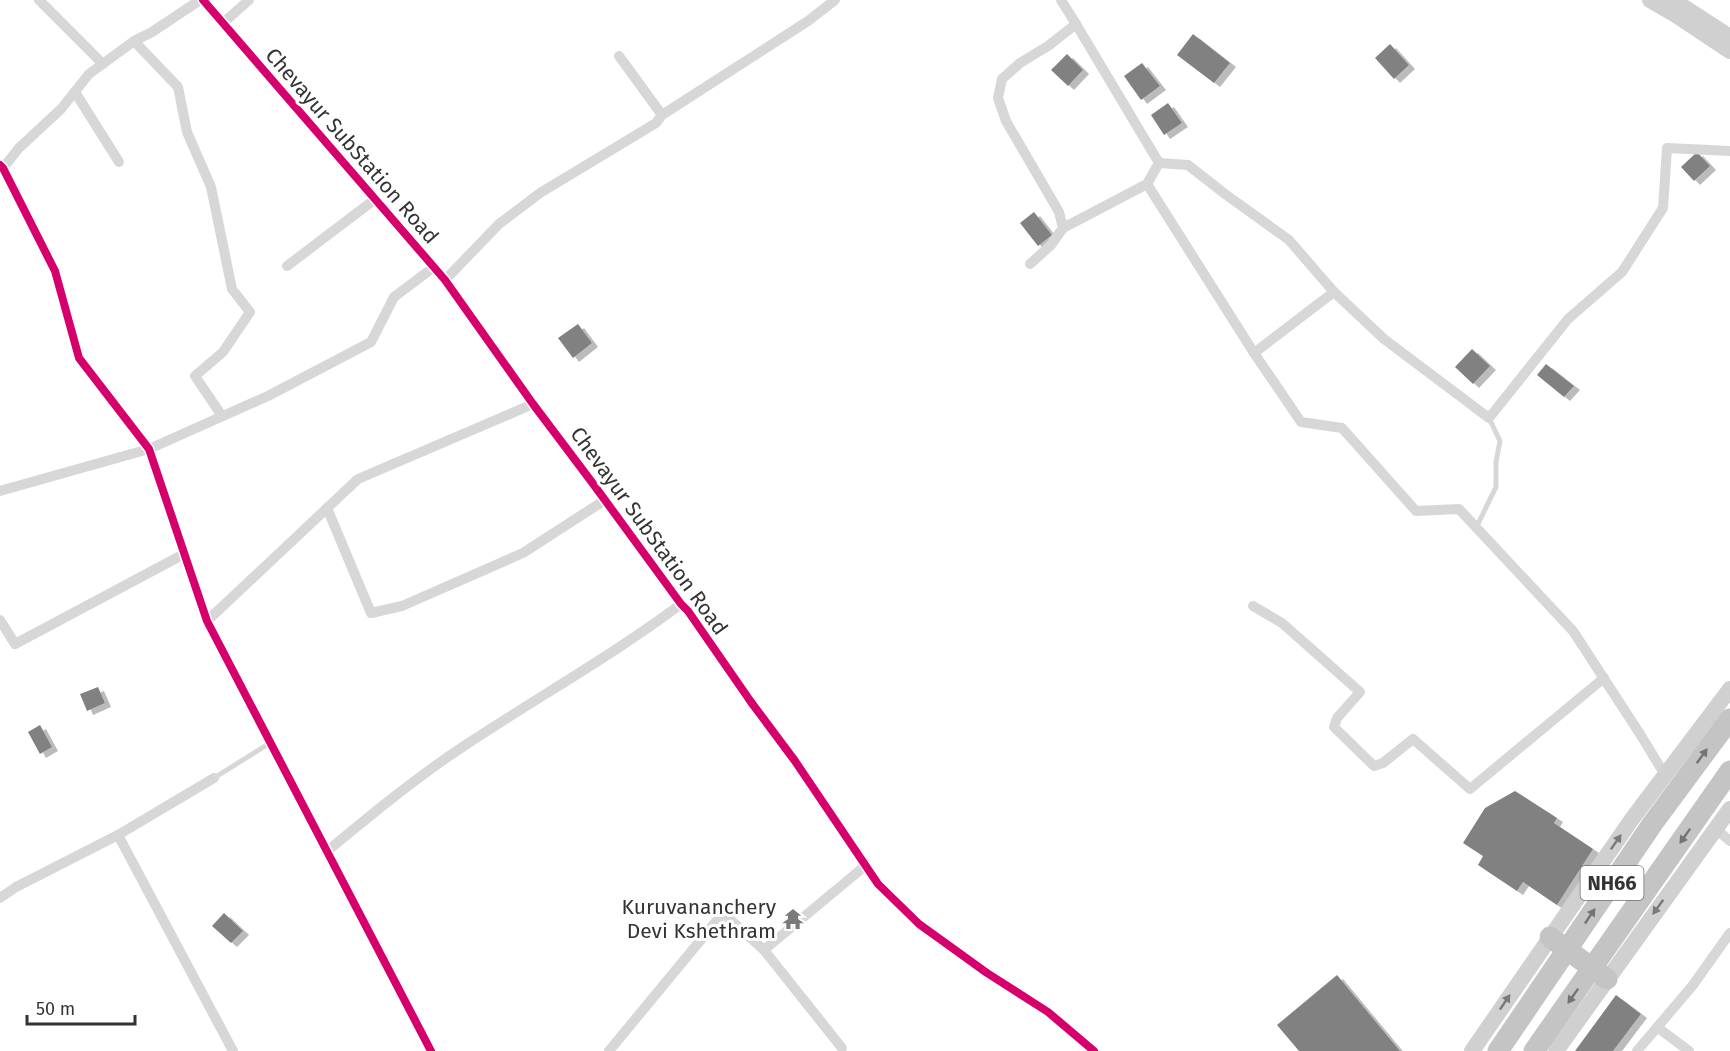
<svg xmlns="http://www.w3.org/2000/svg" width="1730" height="1051" font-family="'Fira Sans',sans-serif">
	<defs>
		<filter id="shadow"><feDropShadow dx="6" dy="4" stdDeviation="0" flood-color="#0004"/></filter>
	</defs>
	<rect width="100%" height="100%" fill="#fff"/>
	<g fill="#818181" filter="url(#shadow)">
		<path d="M1193,34l37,29 -16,20 -37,-28z"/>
		<path d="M1390,44l19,21 -15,14 -19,-21z"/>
		<path d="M1067,54l16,16 -15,16 -17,-16z"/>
		<path d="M1142,63l18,23 -19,14 -17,-24z"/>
		<path d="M1168,103l14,20 -18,12 -13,-20z"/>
		<path d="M1697,152l13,14 -16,15 -13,-14z"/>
		<path d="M1034,212l18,23 -14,11 -18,-23z"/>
		<path d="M578,324l14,19 -19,15 -15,-20z"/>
		<path d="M1472,349l18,17 -17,18 -18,-17z"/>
		<path d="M1546,364l28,22 -10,11 -27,-22z"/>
		<path d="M98,687l7,16 -18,8 -7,-17z"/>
		<path d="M40,725l12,22 -12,7 -12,-22z"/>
		<path d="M1515,791l42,27 -3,5 39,26 -36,56 -34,-23 -6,9 -39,-26 5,-9 -20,-13 22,-35z"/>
		<path d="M224,913l19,18 -12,12 -19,-17z"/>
		<path d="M1337,975l63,76h-101l-22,-26z"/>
		<path d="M1616,995l25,19 -28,37h-38z"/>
	</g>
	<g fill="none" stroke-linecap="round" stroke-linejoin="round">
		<g stroke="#d7d7d7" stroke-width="5">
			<path d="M1476,528l20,-41v-25l4,-21 -11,-23"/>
			<path d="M214,778l56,-35"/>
		</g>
		<g stroke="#d7d7d7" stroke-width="10">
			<path d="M39,0l64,64"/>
			<path d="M203,0l242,280 88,124 58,77 90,123 7,7 63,91 44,59 83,123 41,40 68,49 61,39 46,39"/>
			<path d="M223,23l26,-23"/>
			<path d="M134,41l44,46 9,45 24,55 21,102 18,23 -27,40 -28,24 27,40"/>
			<path d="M619,56l43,59"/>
			<path d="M75,92l44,70"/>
			<path d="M1159,163l29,2 37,29 64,46 45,52"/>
			<path d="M0,165l3,3 52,103 24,87 70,91 58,172 224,430"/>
			<path d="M0,170l3,-2 16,-20 42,-39 28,-35 45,-33 18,-9 48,-32"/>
			<path d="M1147,184l107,169 47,69 41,6 74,83 43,-2 114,122 67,103 25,41"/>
			<path d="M1063,228l84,-44 12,-21 -83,-139"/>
			<path d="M1030,264l21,-19 12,-17 -4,-16 -53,-91 -8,-23 4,-19 18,-16 28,-17 28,-22 -15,-24"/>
			<path d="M287,266l87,-66"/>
			<path d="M445,280l54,-56 41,-31 116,-70 6,-8 146,-94 27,-21"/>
			<path d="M1254,353l80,-61 50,47 105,79 79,-99 54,-47 41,-64 4,-60 63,3"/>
			<path d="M0,491l149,-42 119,-53 103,-54 23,-45 40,-30"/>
			<path d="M327,508l44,105 31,-7 121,-53 82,-53"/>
			<path d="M1253,606l29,17 78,69 -23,26 -3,9 40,39 9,-3 30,-24 57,50 134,-111"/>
			<path d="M0,620l15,24 169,-90"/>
			<path d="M207,621l151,-142 175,-75"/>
			<path d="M1716,829l14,12"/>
			<path d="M118,835l96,-57"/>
			<path d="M326,852c46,-38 92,-76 141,-108 71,-47 146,-89 214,-140"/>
			<path d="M0,898l16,-11 102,-52 115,216"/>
			<path d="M764,950l78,98"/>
			<path d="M1657,1027l32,24"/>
			<path d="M609,1051l114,-138 41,37 101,-84"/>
			<path d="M1637,1051l56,-66 37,-52"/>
		</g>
		<g stroke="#d0d0d0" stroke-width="16">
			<path d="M1650,0l26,15 54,36"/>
			<path d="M1673,0l57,37"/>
			<path d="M1472,1051l160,-232 98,-130"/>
			<path d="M1556,1051l174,-242"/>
		</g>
		<g stroke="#c4c4c4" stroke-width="21">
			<path d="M1550,937l57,42"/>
			<path d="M1498,1051l155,-228 77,-104"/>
			<path d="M1534,1051l196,-280"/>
		</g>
		<defs>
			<g id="cycleway">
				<path d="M203,0l242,280 88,124 58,77 90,123 7,7 63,91 44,59 83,123 41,40 68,49 61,39 46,39"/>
				<path d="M0,165l3,3 52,103 24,87 70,91 58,172 224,430"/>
			</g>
		</defs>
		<use href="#cycleway" stroke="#fff" stroke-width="11"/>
		<use href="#cycleway" stroke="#d6006c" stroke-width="8"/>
	</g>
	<defs><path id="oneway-solid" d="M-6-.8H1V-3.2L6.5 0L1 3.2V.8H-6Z" transform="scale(1.5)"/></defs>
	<g fill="#747474">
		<use href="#oneway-solid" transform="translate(1702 756) rotate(-54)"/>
		<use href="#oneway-solid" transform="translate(1685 836) rotate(125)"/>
		<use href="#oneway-solid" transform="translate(1590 916) rotate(-56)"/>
		<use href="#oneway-solid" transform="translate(1573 996) rotate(125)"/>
	</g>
	<g fill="#7a7a7a">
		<use href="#oneway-solid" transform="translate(1616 842) rotate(-55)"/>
		<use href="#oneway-solid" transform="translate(1658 907) rotate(126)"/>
		<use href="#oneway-solid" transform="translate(1505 1002) rotate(-56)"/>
	</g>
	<defs>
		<symbol id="temple-bare" viewBox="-9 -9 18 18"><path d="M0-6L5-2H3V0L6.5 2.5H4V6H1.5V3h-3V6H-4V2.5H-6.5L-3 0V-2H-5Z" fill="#7a7a7a" stroke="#fff" stroke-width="2.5" paint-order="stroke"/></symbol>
	</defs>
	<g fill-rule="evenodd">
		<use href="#temple-bare" x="778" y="904" width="30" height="30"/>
	</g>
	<g text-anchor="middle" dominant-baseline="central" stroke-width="6" stroke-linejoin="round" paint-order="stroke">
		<rect fill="#fff" stroke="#707070" stroke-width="1.5" x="1580.5" y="866" width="63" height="34" rx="4.5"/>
		<g font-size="20" font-weight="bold" fill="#333">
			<text x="1612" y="883">NH66</text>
		</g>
		<g font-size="21" fill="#333" stroke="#fff">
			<text transform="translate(352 146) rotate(49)">Chevayur SubStation Road</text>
			<text transform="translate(649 531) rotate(54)">Chevayur SubStation Road</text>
		</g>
		<g font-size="21" fill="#333" stroke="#fff" text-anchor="end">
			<text x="776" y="907">Kuruvananchery<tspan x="776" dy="24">Devi Kshethram</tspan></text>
		</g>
	</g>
	<path d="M27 1015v9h108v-9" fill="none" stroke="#333333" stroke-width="3"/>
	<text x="36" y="1015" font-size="18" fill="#333333" stroke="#ffffff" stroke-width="4.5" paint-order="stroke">50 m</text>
</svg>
